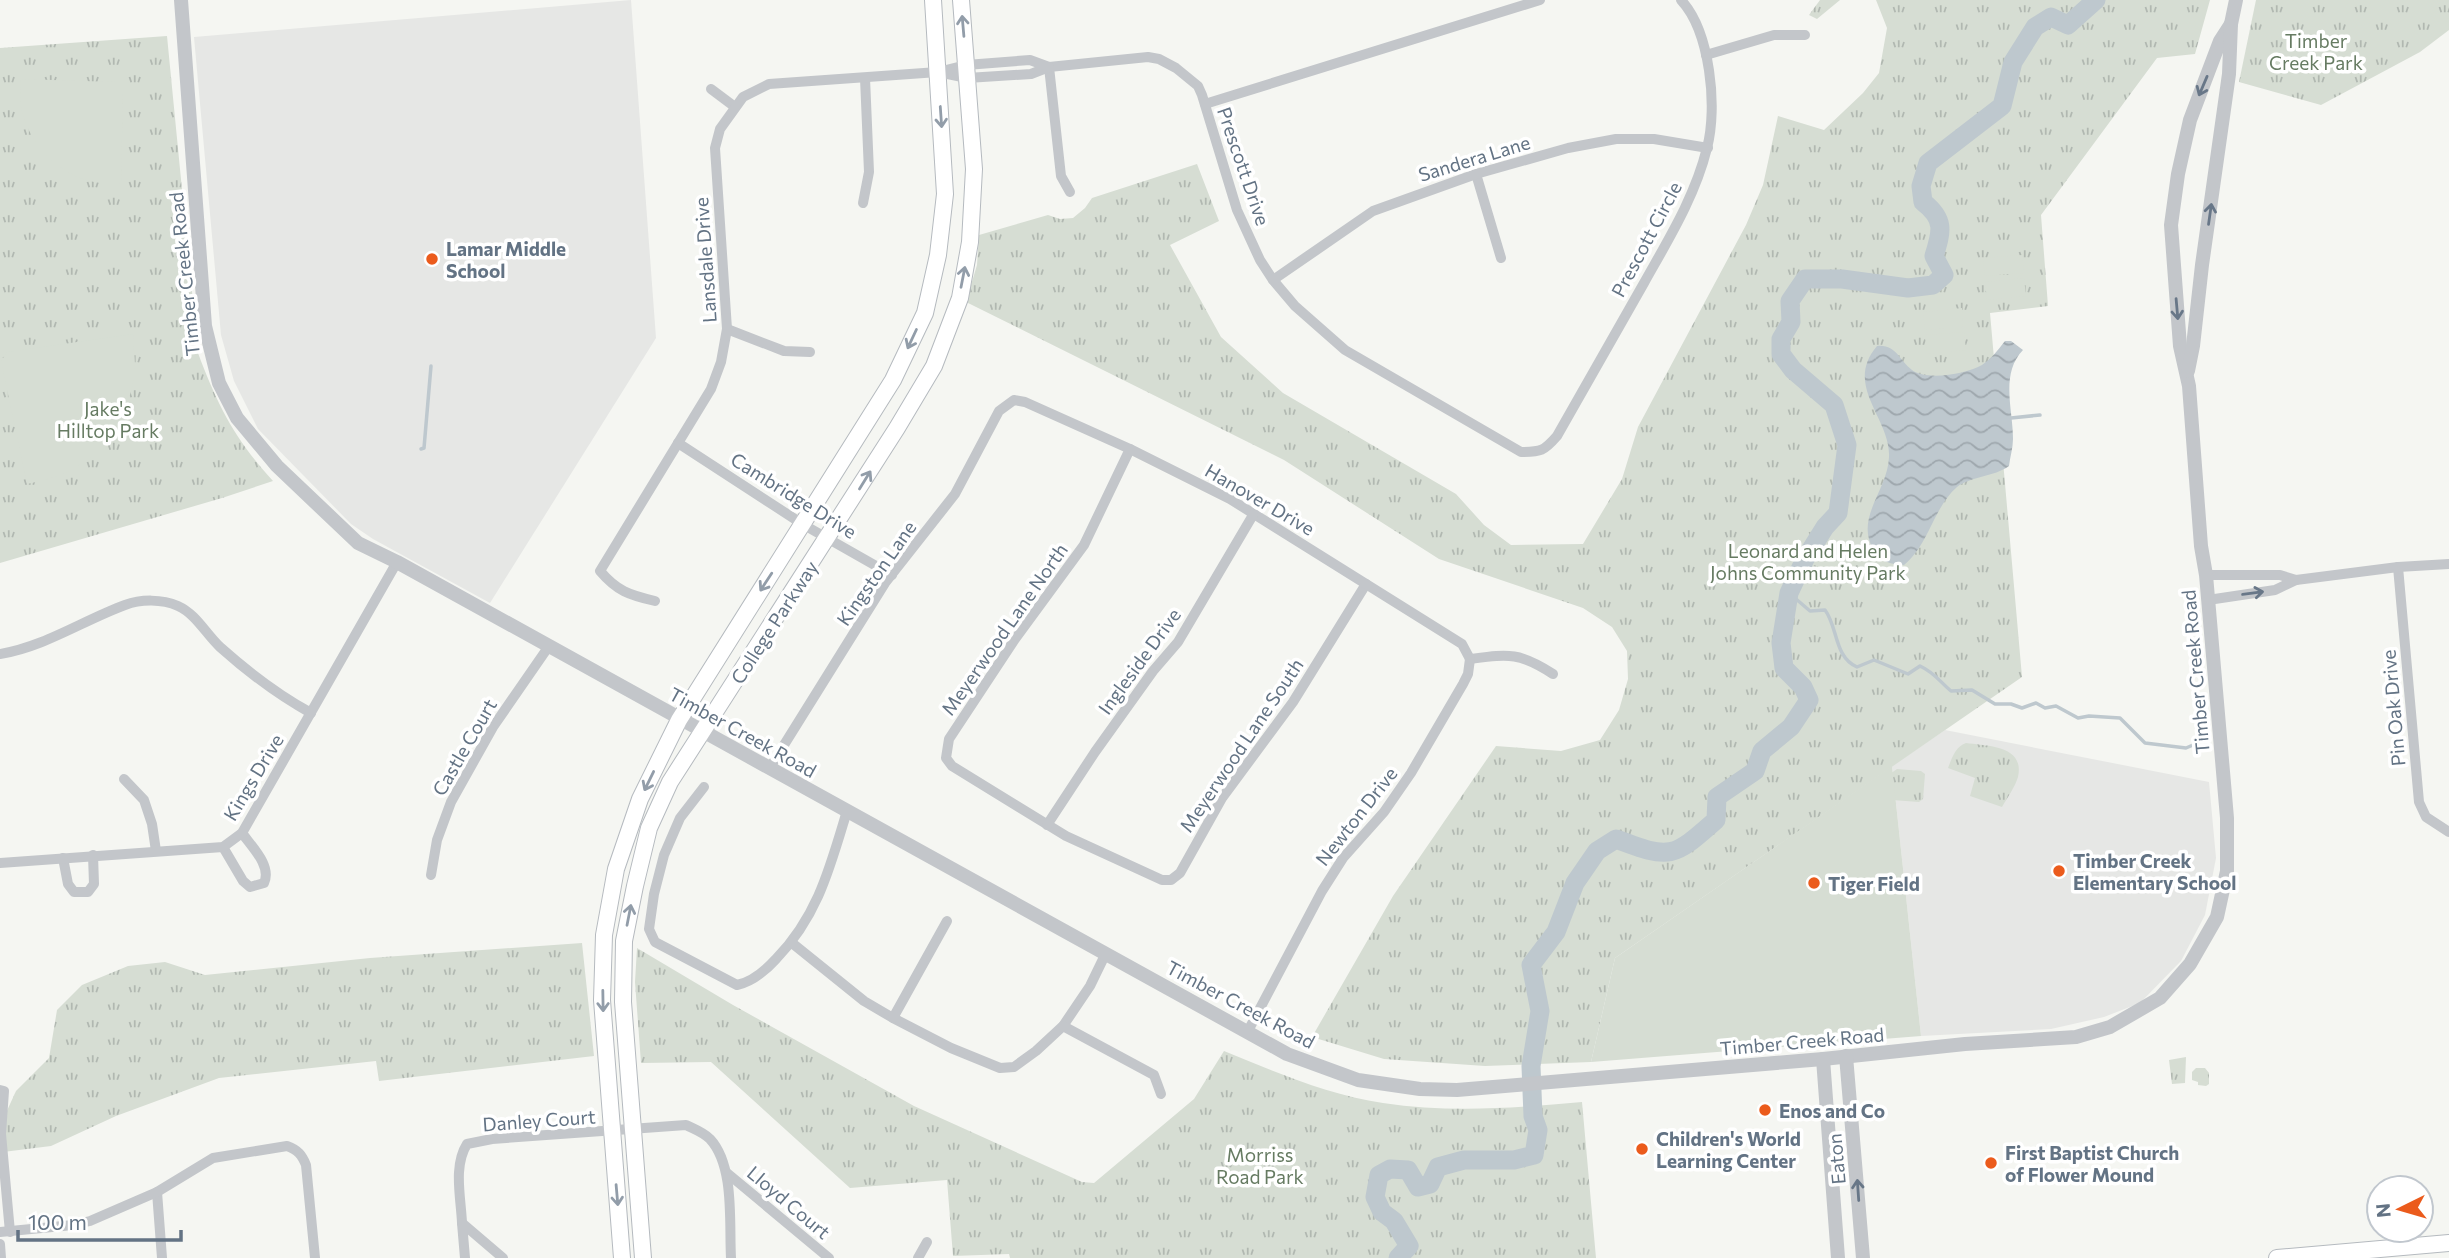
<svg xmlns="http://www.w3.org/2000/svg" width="2449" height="1258" font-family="Commissioner,sans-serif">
	<defs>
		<pattern id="grass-tufts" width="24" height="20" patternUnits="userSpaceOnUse" patternTransform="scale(1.75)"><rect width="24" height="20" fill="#d6ddd3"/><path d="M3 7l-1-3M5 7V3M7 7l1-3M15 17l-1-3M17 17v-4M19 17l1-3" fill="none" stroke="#b1b8b1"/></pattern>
		<pattern id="water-waves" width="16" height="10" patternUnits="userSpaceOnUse" patternTransform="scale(1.75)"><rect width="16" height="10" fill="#bec8ce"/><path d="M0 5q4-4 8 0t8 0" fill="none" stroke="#9ea7ad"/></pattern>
	</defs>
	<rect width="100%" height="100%" fill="#f5f6f2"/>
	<g fill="#e6e7e5">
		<path d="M631,0l25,338 -166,265 -117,-64 -22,-15 -93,-95 -24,-48 -13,-46 -27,-298z"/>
		<path d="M1945,730l264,52 7,76 -11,57 -24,46 -41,42 -36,14 -53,12 -130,7 -29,-270z"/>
	</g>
	<g fill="url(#grass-tufts)">
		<path d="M1820,0h20l-23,19 -8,-4z"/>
		<path d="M1876,0h334l-15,54 -38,4 -116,157 7,91 -58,7 32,364 -407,281 -24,104 -106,4 -101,-7 -72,-22 81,-141 103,-150 65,5 39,-11 19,-30 9,-31 -1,-28 -15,-24 -29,-19 -144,-49 -155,-99 -318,-158 11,-37 2,-30 69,-20 12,4 13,-1 12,-10 7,-10 105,-34 22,57 -49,24 51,92 62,56 173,101 28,31 27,20 72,-1 39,-65 16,-52 108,-202 17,-40 15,-69 46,14 39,-37 16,-20 8,-45z"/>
		<path d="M2256,0h193v30l-29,22 -99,53 -82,-23z"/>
		<path d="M167,36l31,317c19,51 37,87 75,128l-51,17 -222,65v-515z"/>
		<path d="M1966,743c21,3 59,2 52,34 -3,10 -11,21 -16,30l-32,-11 5,-18 -27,-10c4,-10 7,-21 18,-25z"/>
		<path d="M1897,769l24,2 4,3 -2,25 -4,3 -27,-2 -2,-26z"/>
		<path d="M582,943l12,113 -215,25 -3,-20 -157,17 -103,38 -65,30 -48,6 2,-37 11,-24 33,-33 8,-48 25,-25 46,-19 37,-4 40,13 165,-17z"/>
		<path d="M637,948l96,57 181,101 168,76 12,1 100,-84 30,-48c51,21 104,44 159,52 67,10 132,5 199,-1l14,156h-586l-1,-4 -56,2 -6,-76 -97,8 -139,-126 -70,1 -6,-81z"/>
		<path d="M2186,1057l-1,26 -13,1 -3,-24z"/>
		<path d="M2196,1068h9l4,5v11l-3,2 -8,-1v-3l-6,-2v-8z"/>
	</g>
	<g fill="#d6ddd3">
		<path d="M21,79l95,3 7,8 -2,94c-8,-1 -19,0 -27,-2 -36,-7 -66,-39 -73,-75 -1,-9 0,-19 0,-28z"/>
		<path d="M2022,255l2,18 -39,3 -2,-18z"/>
		<path d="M2024,278l2,18 -39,4 -2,-18z"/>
		<path d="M1962,308l1,19 -38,3 -2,-18z"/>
		<path d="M1964,332l2,18 -39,4 -2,-19z"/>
		<path d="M133,334c0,11 2,22 2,32 -1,37 -25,81 -57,100 -16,10 -33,14 -51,18l-26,-123 6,-9z"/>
		<path d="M1892,766l29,270 -330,26 24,-104z"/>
	</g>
	<path fill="url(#water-waves)" d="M2005,341h6l12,9c-23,24 -10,59 -10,89 0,9 -3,18 -4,27 -15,11 -38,10 -52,21 -24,21 -28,58 -53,78 -14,-1 -24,-3 -31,-16 -18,-32 15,-59 16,-92 2,-39 -46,-71 -12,-111 19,-2 22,14 35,24 14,11 55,4 70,-5 9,-6 16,-15 23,-24z"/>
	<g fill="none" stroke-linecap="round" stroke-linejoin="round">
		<g stroke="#bec8ce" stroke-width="3.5">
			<path d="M2011,418l29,-3"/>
			<path d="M421,449l3,-1 7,-82"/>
			<path d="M1789,593l21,18 15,-1c13,17 9,47 32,57l17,-7 34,14 12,-8c15,7 19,15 31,25l21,-1 23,14h16l11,4 14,-5 9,5 11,-2 22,12 11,-2 31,2 25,25 41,5 14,-6"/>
		</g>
		<path stroke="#bec8ce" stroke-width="19" d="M1398,1258l11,-12 -15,-25 -12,-9 -7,-15 4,-22 11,-6 18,1 10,17 12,-3 8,-17 26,-7h50l20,-5 4,-25 -5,-14 -2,-50 9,-55 -9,-46 25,-33 19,-49 22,-32 19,-12c55,21 57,19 100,-19l1,-23 38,-26 7,-20 29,-24 18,-27 -6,-13 -19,-19 -3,-25 8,-50 16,-34 20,-32 13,-14 9,-68 -13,-40 -41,-35 -12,-16v-15l10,-17 -1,-21 15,-22h37l66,9 25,-3 11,-10 -10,-19c8,-25 11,-37 -11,-54l-2,-16 7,-23 74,-57 11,-44 22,-35 16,-10 17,8 28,-25"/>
		<defs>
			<g id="secondary">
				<path d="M622,1258l-20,-258 2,-65 12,-66 24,-70 39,-79 214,-340 32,-67 13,-58 7,-61 -12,-194"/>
				<path d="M643,1258l-20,-256 1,-61 11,-55 14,-58 21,-46 227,-354 37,-62 26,-68 10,-56 4,-73 -13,-169"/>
				<path d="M2277,1258l172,-15"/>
			</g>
		</defs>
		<use href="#secondary" stroke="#b5babf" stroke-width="18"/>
		<g stroke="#c3c6ca" stroke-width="10">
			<path d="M1706,55l68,-20h31"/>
			<path d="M1049,67l12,109 9,16"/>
			<path d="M938,72l29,6 64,-4 18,-7 99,-10 11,2 17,9 22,18 4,9 35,115 23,50 13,20 22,26 50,44 176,102c20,0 23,-1 36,-16 29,-51 58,-102 87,-153 24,-43 51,-86 63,-135 11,-41 3,-117 -26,-148"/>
			<path d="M711,89l24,18"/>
			<path d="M1205,104l335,-104"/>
			<path d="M1476,174l25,84"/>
			<path d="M863,203l6,-31 -4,-94"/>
			<path d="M1273,280l100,-69 103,-37 92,-26 48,-9h38l54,9"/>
			<path d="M727,329l57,22 26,1"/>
			<path d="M678,443l126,82 88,50"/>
			<path d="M1130,449l-46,96 -69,94 -66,100 -3,19 6,8 114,70 96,44h9l9,-7 42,-75 71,-96 73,-118"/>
			<path d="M2398,567l21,235 7,15 23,15"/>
			<path d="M2206,575h74l16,5"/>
			<path d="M2208,600l67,-10 21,-10 102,-13 51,-3"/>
			<path d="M655,601c-26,-6 -38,-10 -55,-30l111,-182 10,-27 6,-33 -12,-181 5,-19 23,-32 26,-13 169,-12 28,-7 64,-5 19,7"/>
			<path d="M0,654c44,-7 84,-34 125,-49 16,-6 37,-6 53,1 18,8 28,28 42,41 28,25 58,48 91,66"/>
			<path d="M1470,659c39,-5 49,-7 83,15"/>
			<path d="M769,769l116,-186 70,-89 44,-83 15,-11 11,2 105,47 100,50 232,145 8,15"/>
			<path d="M124,779l20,21 8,24 4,27"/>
			<path d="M704,787l-24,31 -16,37 -10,39 -5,35 6,13 82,43c15,-3 28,-14 39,-26 42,-43 54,-92 71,-148"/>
			<path d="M1047,825l48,-73 58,-81 25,-29 75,-127"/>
			<path d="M223,847l20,34 7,6 14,-4c8,-17 -12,-36 -22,-50"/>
			<path d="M63,858l5,26 6,8h14l6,-8 -1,-29"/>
			<path d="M0,863l223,-16 19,-14 155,-271"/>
			<path d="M431,875l6,-35 14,-38 42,-75 56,-81"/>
			<path d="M792,943l72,58 29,17 58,30 49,20 14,-1 22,-16 27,-25 27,-40 16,-33"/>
			<path d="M893,1018l54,-97"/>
			<path d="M1063,1026l91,49 7,19"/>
			<path d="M1248,1031l74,-140 21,-33 41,-46 27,-39 52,-89 5,-10 2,-15"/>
			<path d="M0,1090l4,1 -3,43 9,98"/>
			<path d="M727,1173l102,85"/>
			<path d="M157,1192l5,66"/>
			<path d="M462,1223c-1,-25 -9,-57 5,-79l25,-5 194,-14c8,4 17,7 24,14 25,27 19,84 21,119"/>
			<path d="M0,1232l73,-7 17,-4 67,-29 56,-34 74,-12c11,4 15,9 19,19l9,93"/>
			<path d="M0,1244l1,14"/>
			<path d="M465,1258l-3,-35 41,35"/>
			<path d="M918,1258l9,-16"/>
		</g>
		<g stroke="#c3c6ca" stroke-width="14">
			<path d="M181,0l24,326 14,57 18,35 40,48 81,77 39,19 890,492 71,26 62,9 37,1 366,-31 142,-15 111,-7 34,-10 50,-29 30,-34 27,-47 10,-46v-53l-21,-243 -5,-29 -12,-160 -9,-40 -9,-121 7,-51 12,-54 30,-79 11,-17"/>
			<path d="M2188,371l5,-25 9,-81 27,-191 2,-50 5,-24"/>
			<path d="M1846,1056l17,202"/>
			<path d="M1823,1059l15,199"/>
		</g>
		<use href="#secondary" stroke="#fff" stroke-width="16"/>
	</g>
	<defs><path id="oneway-shaft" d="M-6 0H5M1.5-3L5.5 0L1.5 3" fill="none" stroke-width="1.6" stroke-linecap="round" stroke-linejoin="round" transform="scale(1.75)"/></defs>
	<g stroke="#929da9">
		<use href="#oneway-shaft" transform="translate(963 26) rotate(-95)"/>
		<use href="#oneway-shaft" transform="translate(941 117) rotate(86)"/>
		<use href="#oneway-shaft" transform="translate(963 277) rotate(-79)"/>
		<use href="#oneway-shaft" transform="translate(912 339) rotate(115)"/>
		<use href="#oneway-shaft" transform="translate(865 480) rotate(-58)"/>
		<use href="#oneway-shaft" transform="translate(766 582) rotate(123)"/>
		<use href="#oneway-shaft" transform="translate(649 781) rotate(116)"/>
		<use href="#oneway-shaft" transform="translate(629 915) rotate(-79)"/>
		<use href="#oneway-shaft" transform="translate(603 1001) rotate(89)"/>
		<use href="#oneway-shaft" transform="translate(617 1195) rotate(85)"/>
	</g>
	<g stroke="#687788">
		<use href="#oneway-shaft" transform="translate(2203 86) rotate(113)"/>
		<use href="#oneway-shaft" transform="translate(2210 214) rotate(-82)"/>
		<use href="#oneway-shaft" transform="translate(2177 309) rotate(85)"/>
		<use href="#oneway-shaft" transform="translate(2253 593) rotate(-8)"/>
		<use href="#oneway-shaft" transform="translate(1858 1190) rotate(-94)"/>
	</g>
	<g fill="#eb5b1c" stroke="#fff" stroke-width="2.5">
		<circle cx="432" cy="259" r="7"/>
		<circle cx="2059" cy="871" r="7"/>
		<circle cx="1814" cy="883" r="7"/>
		<circle cx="1765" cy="1110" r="7"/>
		<circle cx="1642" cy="1149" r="7"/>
		<circle cx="1991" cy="1163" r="7"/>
	</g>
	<g text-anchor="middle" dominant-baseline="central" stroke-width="7" stroke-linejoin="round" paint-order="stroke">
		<g font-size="19" fill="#667b62" stroke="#fff">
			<text x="2316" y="40">Timber<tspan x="2316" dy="22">Creek Park</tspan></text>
			<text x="108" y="408">Jake's<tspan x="108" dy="22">Hilltop Park</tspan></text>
			<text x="1808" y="550">Leonard and Helen<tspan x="1808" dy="22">Johns Community Park</tspan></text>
			<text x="1260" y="1154">Morriss<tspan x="1260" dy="22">Road Park</tspan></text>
		</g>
		<g font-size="19" fill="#637384" stroke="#fff">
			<text transform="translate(1474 158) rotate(-17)">Sandera Lane</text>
			<text transform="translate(1244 166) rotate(71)">Prescott Drive</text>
			<text transform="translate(1646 239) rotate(-62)">Prescott Circle</text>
			<text transform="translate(705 260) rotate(-94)">Lansdale Drive</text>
			<text transform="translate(184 274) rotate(-96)">Timber Creek Road</text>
			<text transform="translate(794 495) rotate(32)">Cambridge Drive</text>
			<text transform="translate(1260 499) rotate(30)">Hanover Drive</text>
			<text transform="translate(876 573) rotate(-55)">Kingston Lane</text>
			<text transform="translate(774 622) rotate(-57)">College Parkway</text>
			<text transform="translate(1004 629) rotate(-55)">Meyerwood Lane North</text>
			<text transform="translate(1139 661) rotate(-54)">Ingleside Drive</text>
			<text transform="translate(2195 672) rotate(-95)">Timber Creek Road</text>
			<text transform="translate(2393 708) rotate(-95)">Pin Oak Drive</text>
			<text transform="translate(743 732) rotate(29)">Timber Creek Road</text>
			<text transform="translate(1241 745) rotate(-56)">Meyerwood Lane South</text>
			<text transform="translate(464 747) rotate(-60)">Castle Court</text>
			<text transform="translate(253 777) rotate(-59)">Kings Drive</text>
			<text transform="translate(1356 816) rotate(-52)">Newton Drive</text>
			<text transform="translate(1241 1004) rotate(28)">Timber Creek Road</text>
			<text transform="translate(1802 1041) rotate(-5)">Timber Creek Road</text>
			<text transform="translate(539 1120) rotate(-4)">Danley Court</text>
			<text transform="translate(1836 1159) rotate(-95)">Eaton</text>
			<text transform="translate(789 1202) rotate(40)">Lloyd Court</text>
		</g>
		<g font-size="19" font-weight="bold" fill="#637384" stroke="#fff" text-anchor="start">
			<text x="446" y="248">Lamar Middle<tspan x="446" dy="22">School</tspan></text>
			<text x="2073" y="860">Timber Creek<tspan x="2073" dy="22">Elementary School</tspan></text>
			<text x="1828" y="883">Tiger Field</text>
			<text x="1779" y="1110">Enos and Co</text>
			<text x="1656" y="1138">Children's World<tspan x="1656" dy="22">Learning Center</tspan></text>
			<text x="2005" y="1152">First Baptist Church<tspan x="2005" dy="22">of Flower Mound</tspan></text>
		</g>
	</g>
	<g transform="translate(2400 1209) rotate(265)"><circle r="33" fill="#ffffff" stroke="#c1c7ce" stroke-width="2"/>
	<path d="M0-5L12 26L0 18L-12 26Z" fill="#eb5b1c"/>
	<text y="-10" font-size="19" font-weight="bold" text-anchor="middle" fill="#637384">N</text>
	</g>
	<path d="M18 1230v10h163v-10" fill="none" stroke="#637384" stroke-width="3.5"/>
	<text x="28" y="1230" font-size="21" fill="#637384" stroke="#ffffff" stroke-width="5" paint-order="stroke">100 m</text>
</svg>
